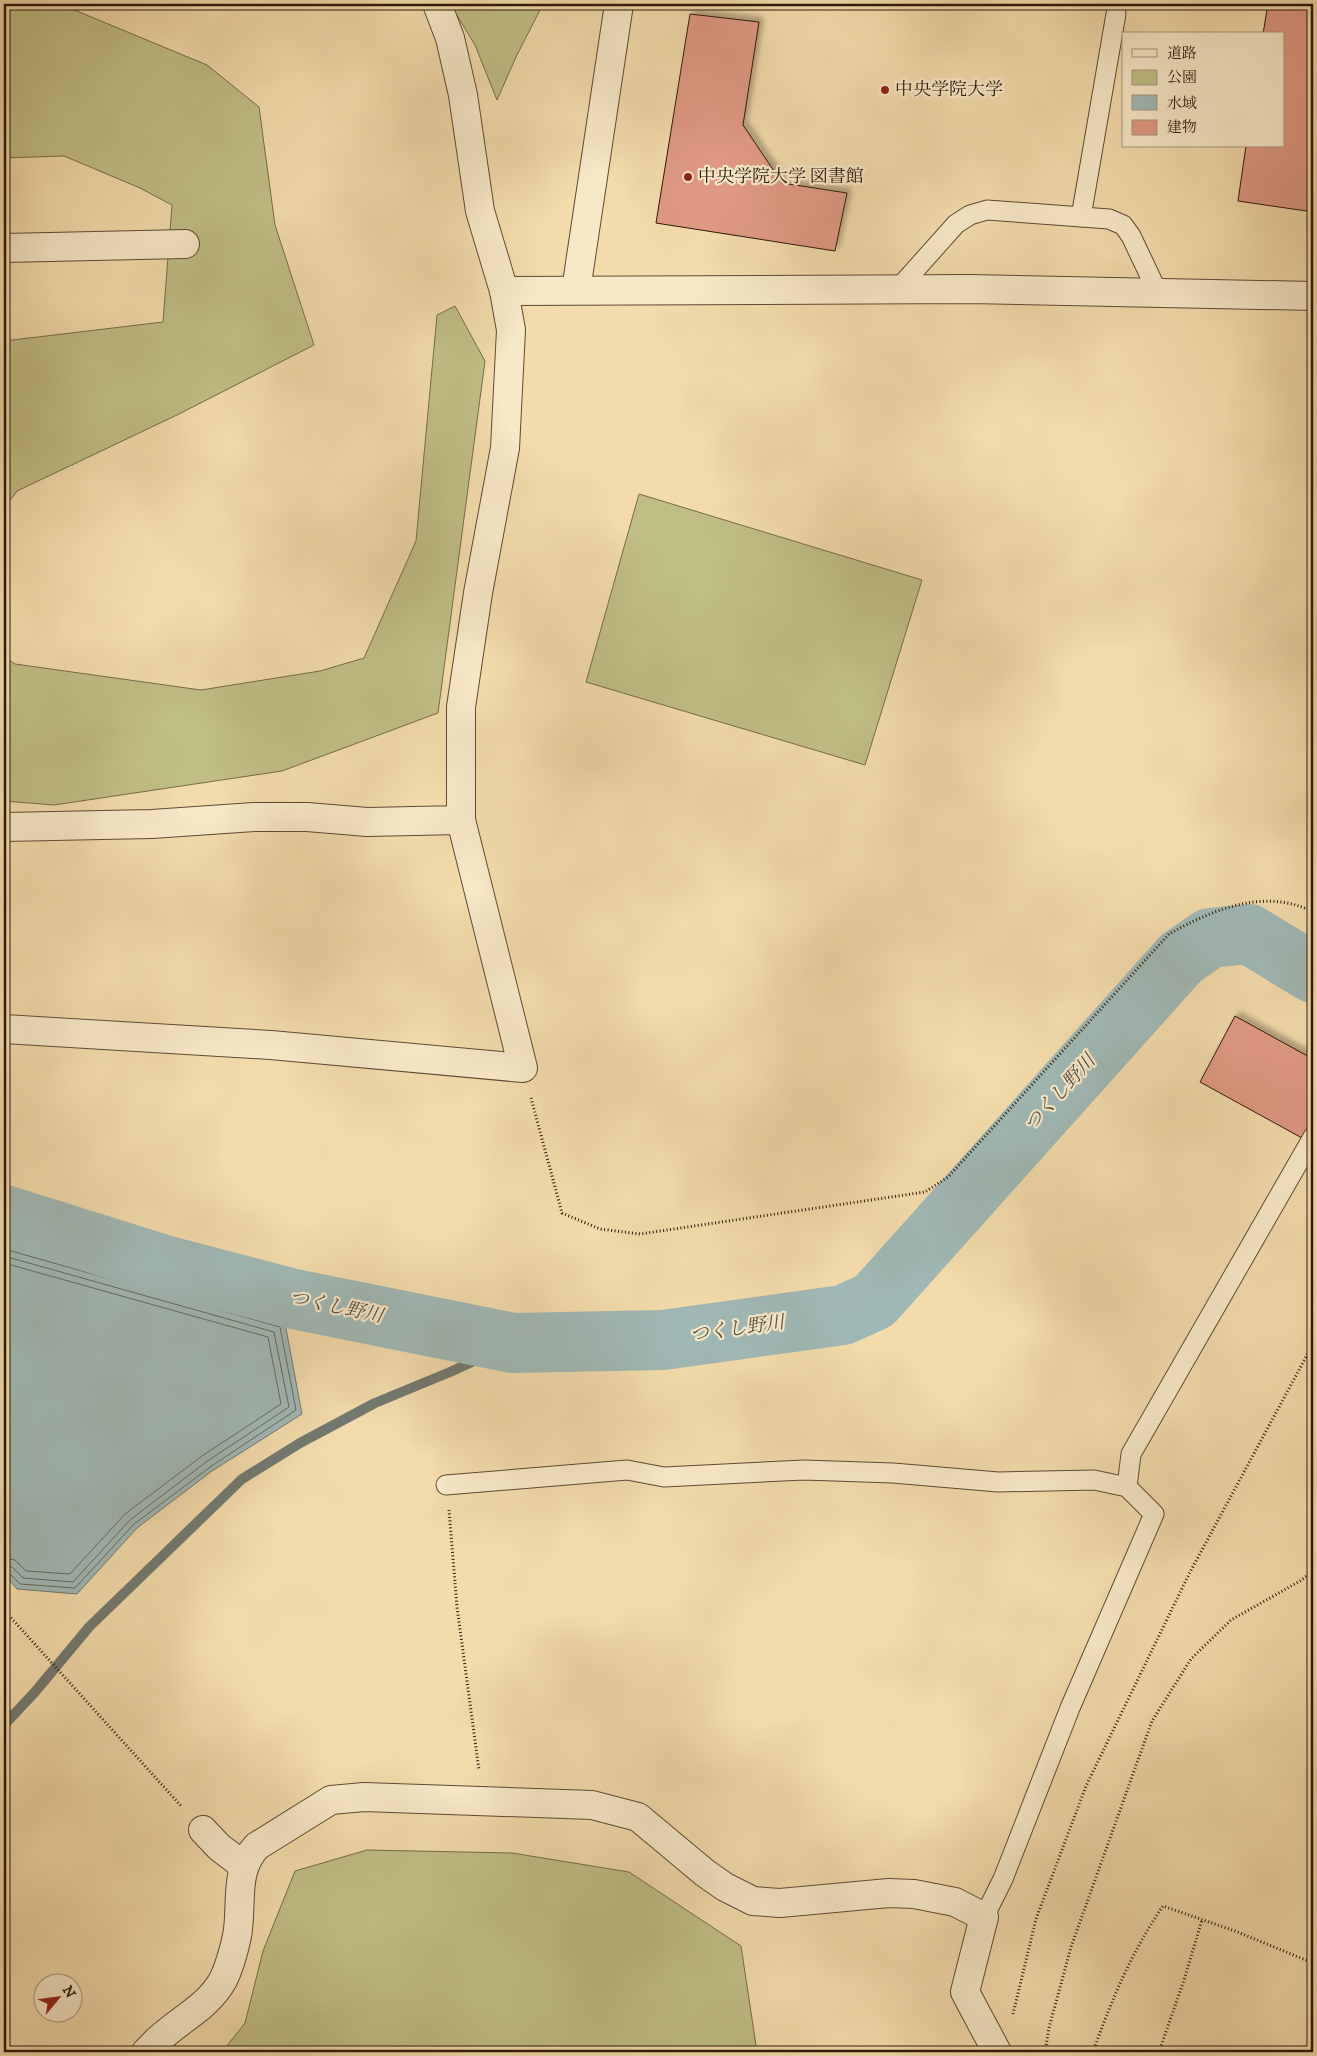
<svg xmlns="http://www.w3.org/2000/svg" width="1317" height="2056" font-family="'IM FELL DW Pica','Noto Serif JP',serif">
	<defs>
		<filter id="shadow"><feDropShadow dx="4.5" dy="-4.5" stdDeviation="2.5" flood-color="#0004"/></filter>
	</defs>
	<rect width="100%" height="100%" fill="#f3dbab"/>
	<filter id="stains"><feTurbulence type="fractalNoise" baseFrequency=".004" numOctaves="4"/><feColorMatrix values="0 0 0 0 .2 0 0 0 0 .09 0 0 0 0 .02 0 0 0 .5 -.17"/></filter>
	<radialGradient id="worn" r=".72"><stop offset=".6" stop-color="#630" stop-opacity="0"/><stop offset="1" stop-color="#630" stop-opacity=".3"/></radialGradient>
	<g fill="#c0be85" stroke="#766c48">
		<path d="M4,4h56l147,61 52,42 16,118 39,120 -137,70 -160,76 -13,18v-168l159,-19 9,-117 -32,-17 -76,-32 -60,2z"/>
		<path d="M450,4h93l-27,53 -19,43 -22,-55z"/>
		<path d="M455,306l30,55 -47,352 -156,58 -228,34 -50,-4v-145l11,8 186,26 119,-19 44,-13 52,-117 21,-226z"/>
		<path d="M639,494l283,86 -57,185 -279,-83z"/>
		<path d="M367,1850l145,3 117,19 112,74 16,106h-535l23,-29 18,-72 32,-80z"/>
	</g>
	<path fill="#a0b8b5" stroke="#727971" d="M4,1244l281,79 17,91 -90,57 -75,57 -60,66 -60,-5 -13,-15z"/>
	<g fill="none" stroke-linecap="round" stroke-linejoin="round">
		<g stroke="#666960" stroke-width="1">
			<path d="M4,1249l276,78 16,83 -86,57 -76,57 -59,64 -55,-4 -11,-11 -5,-2"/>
			<path d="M4,1256l270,76 15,75 -83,55 -76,58 -57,62 -50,-4 -11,-11 -8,-2"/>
			<path d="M4,1263l264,74 13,67 -79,52 -77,58 -55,60 -44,-3 -11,-11 -11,-2"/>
		</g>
		<path stroke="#727971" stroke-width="10" d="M4,1725l31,-33 54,-65 153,-148 58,-36 75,-40 75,-31 63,-29"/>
		<path stroke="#a0b8b5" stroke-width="60" d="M4,1215l160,50 130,34 219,44 150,-3 180,-25 31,-14 307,-343 29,-20 39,-4 64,39"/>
	</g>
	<g fill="#e09983" stroke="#2c1a0b" filter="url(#shadow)">
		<path d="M1268,4h45v208l-75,-11 8,-55h37v-112h-20z"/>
		<path d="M690,14l69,8 -16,103 39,58 65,10 -12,58 -179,-28z"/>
		<path d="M1235,1016l78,43v59l-11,20 -102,-56z"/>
	</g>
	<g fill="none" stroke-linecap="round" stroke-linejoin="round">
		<defs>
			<g id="service">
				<path d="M1081,217l35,-203"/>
				<path d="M898,289l58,-65 14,-9 17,-5 122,9 14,6 8,11 27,57"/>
				<path d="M446,1485l181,-15 37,7 140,-7 89,3 105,9 96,-2 33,7 27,27 -84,194 -67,171 -19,38"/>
				<path d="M1127,1487l4,-33 182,-317"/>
			</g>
			<g id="minor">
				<path d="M437,4l13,34 13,57 17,116 24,80 467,-2 342,7"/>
				<path d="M4,248l181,-4"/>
				<path d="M576,290l43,-286"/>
				<path d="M4,827l148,-3 102,-7h53l60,5 94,-2v-113l17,-114 27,-145 6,-118 -7,-39"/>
				<path d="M4,1029l267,16 252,23 -62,-248"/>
				<path d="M203,1830l16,17 25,19"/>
				<path d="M146,2052c6,-6 12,-13 19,-18 21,-18 44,-29 58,-54 6,-12 11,-30 14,-44 6,-31 -4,-65 20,-90l74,-46 33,-3 228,8 46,12 67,56 20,14 28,14 27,2 109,-10 25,1 41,8 29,15 -19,75 32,60"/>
			</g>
		</defs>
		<use href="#service" stroke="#5e4a33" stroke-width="21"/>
		<use href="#minor" stroke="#5e4a33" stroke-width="30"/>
		<g stroke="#2c1a0b" stroke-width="3" stroke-dasharray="1 2.5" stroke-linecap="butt">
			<path d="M531,1098l31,115 38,16 40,5 285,-42 23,-15 221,-243c43,-24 96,-47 144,-22"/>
			<path d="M449,1510l8,97 22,163"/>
			<path d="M4,1610l178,197"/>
			<path d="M1013,2014l23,-95 50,-133 103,-212 124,-230"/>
			<path d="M1045,2052l4,-24 22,-81 81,-226 39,-62 40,-39 69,-39 13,-10"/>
			<path d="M1093,2052c18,-51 39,-101 70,-146l72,25 78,32"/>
			<path d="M1159,2052l25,-72 18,-60"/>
		</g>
		<use href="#service" stroke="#f7e8c8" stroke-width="19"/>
		<use href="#minor" stroke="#f7e8c8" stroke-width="28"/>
	</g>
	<g fill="#8f2418" stroke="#f7e8c8" stroke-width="2">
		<circle cx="885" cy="90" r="5"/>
		<circle cx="688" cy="177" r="5"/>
	</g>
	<g text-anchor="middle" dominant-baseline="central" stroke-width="4.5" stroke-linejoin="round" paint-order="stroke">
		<g font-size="18" fill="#2c1a0b" stroke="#f7e8c8" text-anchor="start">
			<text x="895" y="90">中央学院大学</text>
			<text x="698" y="177">中央学院大学 図書館</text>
		</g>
		<g font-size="19" font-style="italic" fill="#555146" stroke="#f7e8c8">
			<text transform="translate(1060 1093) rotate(-48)">つくし野川</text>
			<text transform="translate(336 1307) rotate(12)">つくし野川</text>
			<text transform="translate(737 1329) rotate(-8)">つくし野川</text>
		</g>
	</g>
	<rect width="1317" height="2056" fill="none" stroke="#f3dbab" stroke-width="20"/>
	<rect x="5" y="5" width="1307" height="2046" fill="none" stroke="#2c1a0b" stroke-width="2.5"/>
	<rect x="10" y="10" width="1297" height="2036" fill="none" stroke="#2c1a0b"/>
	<rect x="1122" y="32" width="162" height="115" fill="#f7e8c8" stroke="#a6967c"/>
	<rect x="1132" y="49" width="25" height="8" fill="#f7e8c8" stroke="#a6967c"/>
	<text x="1167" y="58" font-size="15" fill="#2c1a0b">道路</text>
	<rect x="1132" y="70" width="25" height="15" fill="#c0be85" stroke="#a6967c"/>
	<text x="1167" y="82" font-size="15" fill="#2c1a0b">公園</text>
	<rect x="1132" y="95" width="25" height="15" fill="#a0b8b5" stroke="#a6967c"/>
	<text x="1167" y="108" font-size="15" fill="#2c1a0b">水域</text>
	<rect x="1132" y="120" width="25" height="15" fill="#e09983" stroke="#a6967c"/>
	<text x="1167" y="132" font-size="15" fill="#2c1a0b">建物</text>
	<g transform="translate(58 1998) rotate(61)"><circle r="24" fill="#f7e8c8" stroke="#a6967c"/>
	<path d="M0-4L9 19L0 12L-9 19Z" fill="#8f2418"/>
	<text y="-8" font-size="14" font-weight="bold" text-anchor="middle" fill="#2c1a0b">N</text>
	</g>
	<rect width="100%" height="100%" filter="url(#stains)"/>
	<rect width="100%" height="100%" fill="url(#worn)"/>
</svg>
